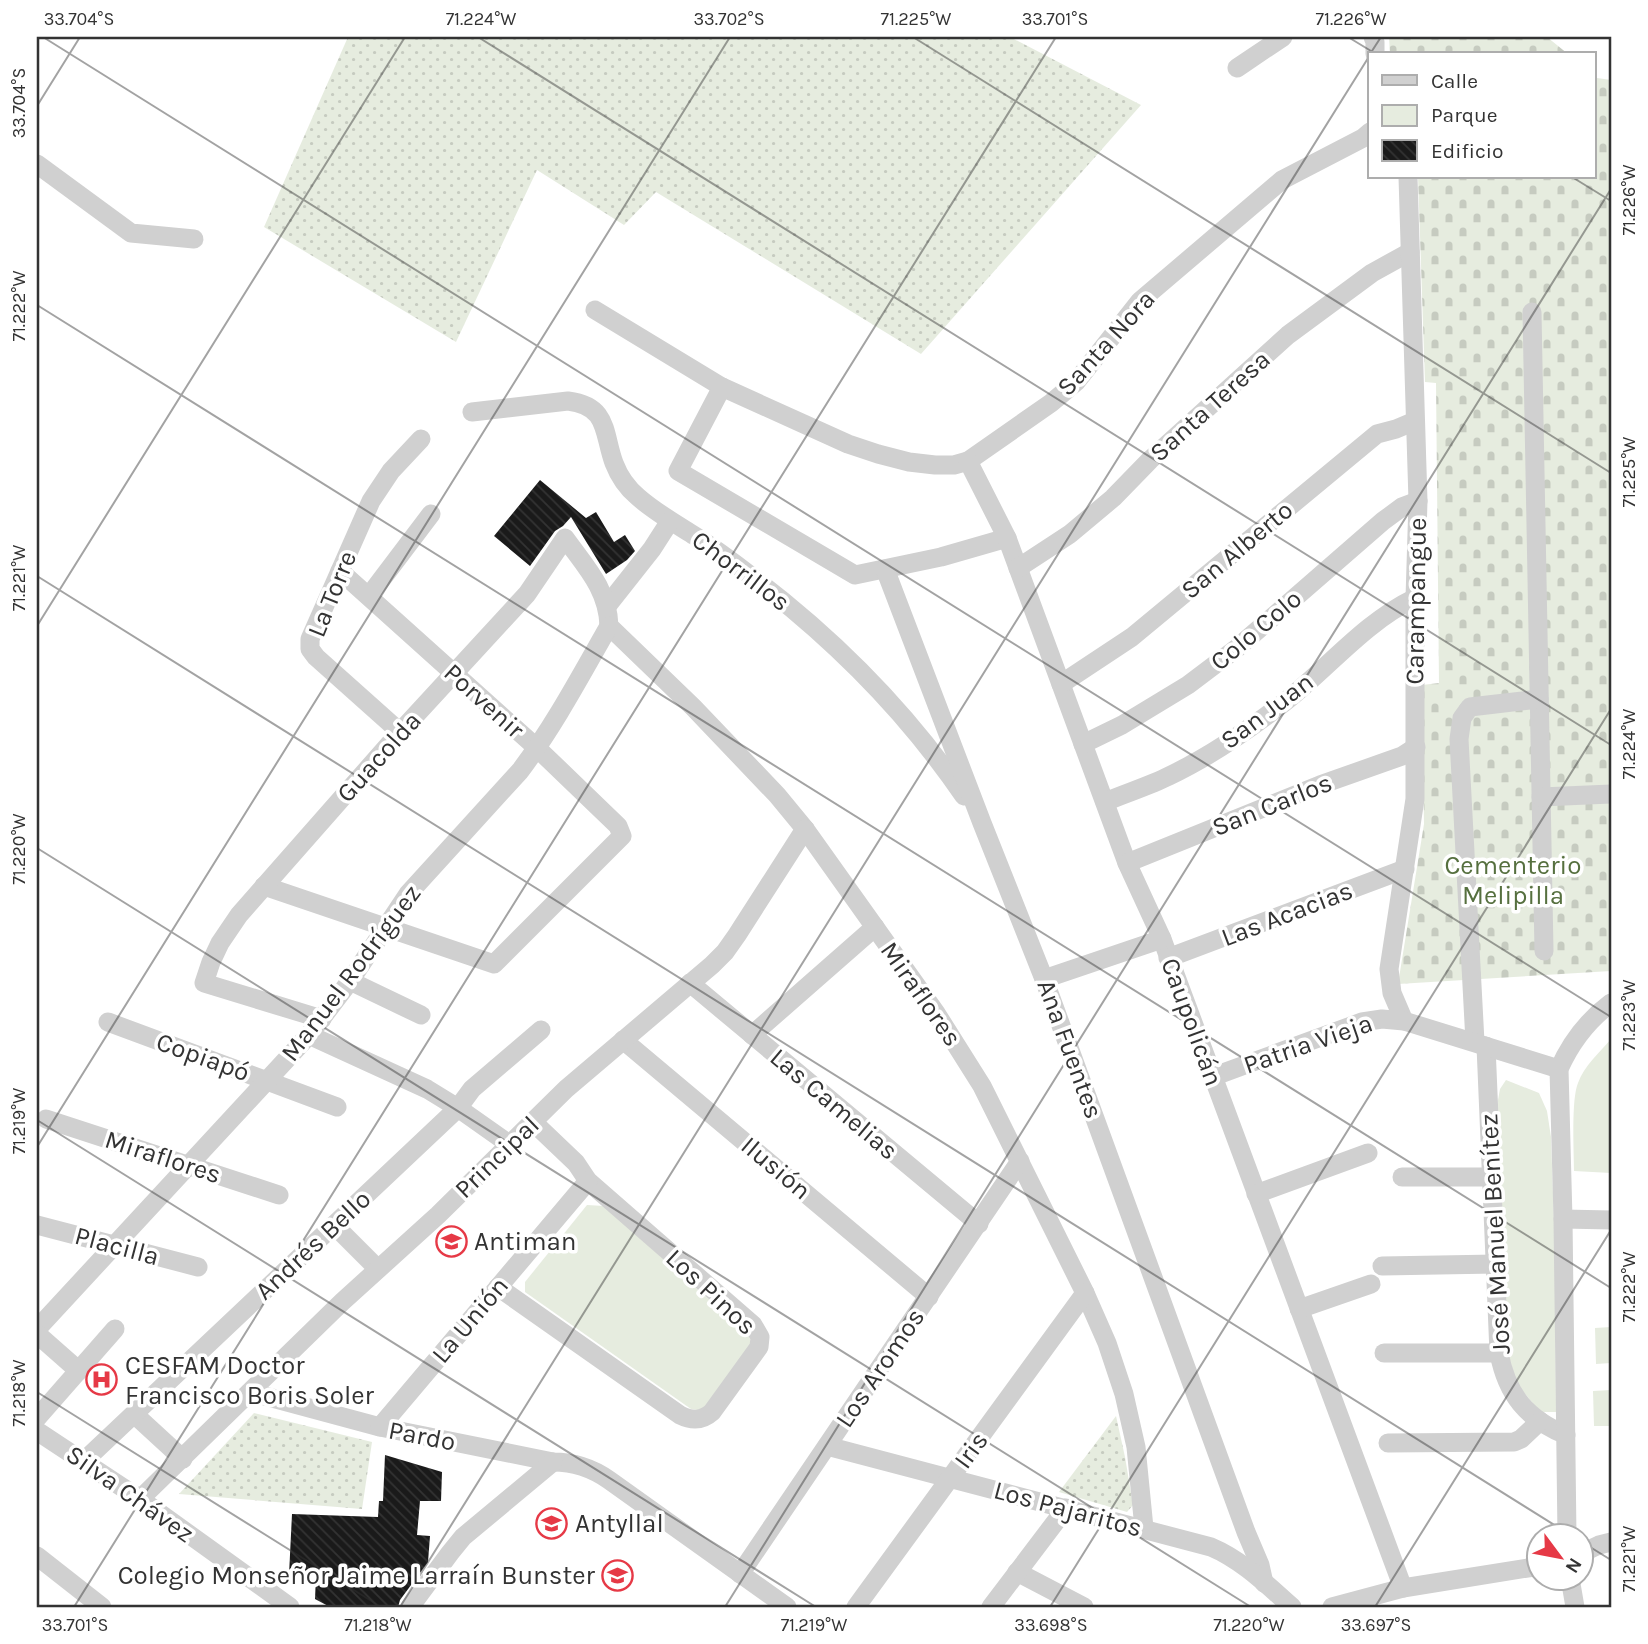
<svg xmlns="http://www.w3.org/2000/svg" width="1648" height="1644" font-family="Karla,sans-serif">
	<defs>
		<pattern id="grass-dots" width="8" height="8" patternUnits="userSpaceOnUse" patternTransform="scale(1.75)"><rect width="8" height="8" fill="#e6ecdf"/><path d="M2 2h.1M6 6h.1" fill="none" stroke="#c6cbc0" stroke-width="1.8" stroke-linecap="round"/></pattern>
		<pattern id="cemetery-stones" width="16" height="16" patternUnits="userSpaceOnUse" patternTransform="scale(1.75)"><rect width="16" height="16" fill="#e6ecdf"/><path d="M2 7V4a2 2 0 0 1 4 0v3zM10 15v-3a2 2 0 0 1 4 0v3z" fill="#c6cbc0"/></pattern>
		<pattern id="building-back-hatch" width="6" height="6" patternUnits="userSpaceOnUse" patternTransform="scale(1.75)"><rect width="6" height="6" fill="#1a1a1a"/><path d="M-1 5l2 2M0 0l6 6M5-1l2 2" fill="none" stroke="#333"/></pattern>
	</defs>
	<rect width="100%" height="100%" fill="#fff"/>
	<g fill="url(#grass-dots)">
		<path d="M348,37h662l131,68 -220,249 -265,-162 -32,33 -87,-55 -81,172 -192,-115z"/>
		<path d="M254,1413l118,29 -10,67 -183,-15z"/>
		<path d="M1116,1416l9,41 8,48 -6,7 -68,-20z"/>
	</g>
	<g fill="url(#cemetery-stones)">
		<path d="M1389,37h158l21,17h-178z"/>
		<path d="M1594,76l3,2 14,2v891l-213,13 26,-160 -2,-139 17,-2 -3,-300 -11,-1 -7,-205h176z"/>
	</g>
	<g fill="#e6ecdf">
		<path d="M1611,1039v134l-37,-2c0,-20 -3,-71 4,-88 6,-17 22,-31 33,-44z"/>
		<path d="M1506,1080l33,13 8,18 4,26 4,114 1,161h-16l-23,-28 -7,-23 -9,-79 -3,-182 2,-11z"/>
		<path d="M587,1205l17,1 145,129 3,12 -49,64 -12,-2 -166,-117v-10z"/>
		<path d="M1611,1327v36l-15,1 -1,-36z"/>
		<path d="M1611,1390v36h-17l-1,-35z"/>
	</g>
	<g fill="url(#building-back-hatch)">
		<path d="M540,480l46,38 10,-6 18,30 11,-7 10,16 -8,9 -21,14 -35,-57 -8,9 -8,5 -25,35 -36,-30z"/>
		<path d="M385,1455l57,17 -1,29h-21l-3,34 13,1 -2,26 -28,38 -2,7h-68l-15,-8 1,-23 -27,-1 3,-61 86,3 1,-16h4z"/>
	</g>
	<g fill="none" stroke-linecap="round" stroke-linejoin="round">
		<g stroke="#d0d0d0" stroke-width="19">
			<path d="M1373,37l2,5v12"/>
			<path d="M1237,68l46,-31"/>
			<path d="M37,164l94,69 63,6"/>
			<path d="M595,310l127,77 126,57 30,10 31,8 26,3h19l14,-4 83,-58 25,-21 64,-81 142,-121 81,-42 7,-6"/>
			<path d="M1532,312l12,639"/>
			<path d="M722,387l-44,84 177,104 86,-18 66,-19"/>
			<path d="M472,412l96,-11c41,5 35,32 46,62 5,13 13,25 24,34 17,15 38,27 57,39 19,12 38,26 56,40 82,62 155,135 213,220"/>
			<path d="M968,461l39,77 120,325 35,76 241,649"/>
			<path d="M1018,568l52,-34 43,-36 37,-38 138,-125 84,-62 38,-21"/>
			<path d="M885,569l97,254 62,156 202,553 14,33 4,18"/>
			<path d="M369,596l62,-82"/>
			<path d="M607,606l45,-57 18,-28"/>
			<path d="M1061,684l71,-47 245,-203 19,-5 19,-8"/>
			<path d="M400,732l-84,-75 -6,-8v-10l61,-138 20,-30 30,-32"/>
			<path d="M1083,744l39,-19 66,-40 49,-37 146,-127 19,-14 16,-6"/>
			<path d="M1541,797l70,-3"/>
			<path d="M1105,802c21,-9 44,-16 64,-26 42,-20 81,-47 117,-75 43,-34 79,-79 129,-103"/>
			<path d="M1127,863l193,-78 82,-29 14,-9"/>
			<path d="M264,886l230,78 128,-128 -4,-10 -81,-78 -197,-177"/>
			<path d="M1168,958l237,-89"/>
			<path d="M1044,979l118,-40"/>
			<path d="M350,981l71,34"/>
			<path d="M690,983l289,241"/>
			<path d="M322,1019l-118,-36 7,-21 9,-19 19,-28 161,-183 127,-138 38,-56c20,28 43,51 44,88l84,81 84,88 28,34 131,184 46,73 103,207 22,50 17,51 12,53 8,81"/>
			<path d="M1404,1021l-12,-28 -3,-24 26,-170v-201l3,-97 -10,-324"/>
			<path d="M108,1022l229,85"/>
			<path d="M309,1035l118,54 31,19 51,36"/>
			<path d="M752,1035l123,-108"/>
			<path d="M623,1040l306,257"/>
			<path d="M1475,1042l-16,-303 3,-21 8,-11 69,-8"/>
			<path d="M1486,1046l13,307c8,42 28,66 67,82"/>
			<path d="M1212,1077l150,-55 20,-3 22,2 155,48"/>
			<path d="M46,1119l233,76"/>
			<path d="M1402,1177h90"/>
			<path d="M1256,1194l112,-41"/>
			<path d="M1563,1219l48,1"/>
			<path d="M37,1225l161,42"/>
			<path d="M334,1225l44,44"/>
			<path d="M1382,1266l114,-2"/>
			<path d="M498,1287l182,128c12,6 22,6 32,-3l47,-65 1,-10 -7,-12 -165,-144 -12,-18 -43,-41"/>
			<path d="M1299,1309l72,-25"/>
			<path d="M37,1329l272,-294 41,-54 58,-87 112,-123c34,-45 61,-96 89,-145"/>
			<path d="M37,1334l42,37"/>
			<path d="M1384,1353h115"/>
			<path d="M250,1392l130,35 173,35c21,0 39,6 56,18l178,127"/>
			<path d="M134,1414l49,45"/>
			<path d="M37,1418l78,-89"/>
			<path d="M380,1427l208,-246"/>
			<path d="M37,1431l103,68 150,108"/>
			<path d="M1388,1443l126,-1 7,-3 19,-18"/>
			<path d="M827,1446l384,101c31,13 56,38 81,60"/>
			<path d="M84,1461l374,-353 14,-19 69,-59"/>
			<path d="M140,1499l202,-197 96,-87 128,-126 146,-124 13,-13 12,-17 68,-106"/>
			<path d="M1567,1536l-4,-317 -4,-150c12,-27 29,-49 52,-66"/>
			<path d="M1582,1553l17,-8 12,-3"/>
			<path d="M37,1556l65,51"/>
			<path d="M1017,1572l67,35"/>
			<path d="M740,1574l280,-413"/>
			<path d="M1570,1578l5,29"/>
			<path d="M410,1607l40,-54 13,-16 90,-75"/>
			<path d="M856,1607l229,-314"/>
			<path d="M991,1607l75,-99"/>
			<path d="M1332,1607l71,-19 137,-22"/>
		</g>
	</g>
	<path fill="none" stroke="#333" stroke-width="2" stroke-opacity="0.45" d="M43,37l1568,980M478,37l1133,708M913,37l698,436M1348,37l28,17M1370,54l11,-17M37,106l43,-69M1572,177l39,24M37,305l1574,983M37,576l1535,960M37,626l368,-589M37,848l1214,759M37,1120l779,487M37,1147l693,-1110M37,1392l344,215M1582,1542l29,18M74,1607l982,-1570M400,1607l970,-1552M725,1607l886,-1418M1050,1607l561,-898M1375,1607l236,-377"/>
	<defs>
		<symbol id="school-ring" viewBox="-11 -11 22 22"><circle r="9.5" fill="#fff" stroke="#e63946" stroke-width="1.5"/><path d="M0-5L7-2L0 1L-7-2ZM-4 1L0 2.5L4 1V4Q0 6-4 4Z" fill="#e63946"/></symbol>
		<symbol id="hospital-ring" viewBox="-11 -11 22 22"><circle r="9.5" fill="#fff" stroke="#e63946" stroke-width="1.5"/><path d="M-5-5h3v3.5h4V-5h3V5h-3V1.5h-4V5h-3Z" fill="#e63946"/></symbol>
	</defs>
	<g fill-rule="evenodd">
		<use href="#school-ring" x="434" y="1224" width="35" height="35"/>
		<use href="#hospital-ring" x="84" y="1362" width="35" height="35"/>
		<use href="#school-ring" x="534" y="1506" width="35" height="35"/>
		<use href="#school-ring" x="600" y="1558" width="35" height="35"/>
	</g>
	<g text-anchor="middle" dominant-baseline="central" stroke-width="7" stroke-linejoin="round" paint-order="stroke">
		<g font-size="26" fill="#333" stroke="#fff">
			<text transform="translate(1106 343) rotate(-48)">Santa Nora</text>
			<text transform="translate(1210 406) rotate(-42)">Santa Teresa</text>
			<text transform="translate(1237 550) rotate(-40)">San Alberto</text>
			<text transform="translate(741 571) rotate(37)">Chorrillos</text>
			<text transform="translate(332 594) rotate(-68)">La Torre</text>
			<text transform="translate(1416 601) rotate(-89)">Carampangue</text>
			<text transform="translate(1256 630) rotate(-40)">Colo Colo</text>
			<text transform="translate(484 701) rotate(42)">Porvenir</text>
			<text transform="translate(1267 711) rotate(-37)">San Juan</text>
			<text transform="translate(379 757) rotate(-48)">Guacolda</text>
			<text transform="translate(1272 805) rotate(-22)">San Carlos</text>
			<text transform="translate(1287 914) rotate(-21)">Las Acacias</text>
			<text transform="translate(351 973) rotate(-53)">Manuel Rodríguez</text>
			<text transform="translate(921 994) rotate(55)">Miraflores</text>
			<text transform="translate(1192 1022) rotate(70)">Caupolicán</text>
			<text transform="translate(1308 1044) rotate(-19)">Patria Vieja</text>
			<text transform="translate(1070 1049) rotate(70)">Ana Fuentes</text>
			<text transform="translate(203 1057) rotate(20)">Copiapó</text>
			<text transform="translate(834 1104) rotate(40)">Las Camelias</text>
			<text transform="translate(163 1157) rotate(18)">Miraflores</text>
			<text transform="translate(497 1157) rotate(-44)">Principal</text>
			<text transform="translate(776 1168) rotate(40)">Ilusión</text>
			<text transform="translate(1495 1234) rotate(-93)">José Manuel Benítez</text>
			<text transform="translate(313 1245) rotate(-43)">Andrés Bello</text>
			<text transform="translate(117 1246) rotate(15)">Placilla</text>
			<text transform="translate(711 1292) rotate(43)">Los Pinos</text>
			<text transform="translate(470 1320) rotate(-50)">La Unión</text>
			<text transform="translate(880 1368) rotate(-56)">Los Aromos</text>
			<text transform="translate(422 1436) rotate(11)">Pardo</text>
			<text transform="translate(971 1450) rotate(-54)">Iris</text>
			<text transform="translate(130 1494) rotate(35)">Silva Chávez</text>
			<text transform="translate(1068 1509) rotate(15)">Los Pajaritos</text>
		</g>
		<g font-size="26" fill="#56703f" stroke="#fff">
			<text x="1513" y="865">Cementerio<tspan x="1513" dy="30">Melipilla</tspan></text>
		</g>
		<g font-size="26" fill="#333" stroke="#fff" text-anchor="start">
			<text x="474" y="1241">Antiman</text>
			<text x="125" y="1365">CESFAM Doctor<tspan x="125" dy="30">Francisco Boris Soler</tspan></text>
			<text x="575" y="1523">Antyllal</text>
			<text x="595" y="1575" text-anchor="end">Colegio Monseñor Jaime Larraín Bunster</text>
		</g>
	</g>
	<rect width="1648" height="1644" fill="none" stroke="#ffffff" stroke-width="77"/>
	<rect x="1368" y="52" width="228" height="126" fill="#ffffff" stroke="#adadad" stroke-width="2"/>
	<rect x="1382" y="75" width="35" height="10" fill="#d0d0d0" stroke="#adadad" stroke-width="2"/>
	<text x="1431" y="88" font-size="21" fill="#333333">Calle</text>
	<rect x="1382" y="105" width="35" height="21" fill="#e6ecdf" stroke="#adadad" stroke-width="2"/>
	<text x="1431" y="122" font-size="21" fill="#333333">Parque</text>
	<rect x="1382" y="140" width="35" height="21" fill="url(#building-back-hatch)" stroke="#adadad" stroke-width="2"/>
	<text x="1431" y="158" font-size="21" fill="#333333">Edificio</text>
	<g transform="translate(1560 1557) rotate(122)"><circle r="33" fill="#ffffff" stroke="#adadad" stroke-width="2"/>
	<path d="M0-5L12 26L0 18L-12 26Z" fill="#e63946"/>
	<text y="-10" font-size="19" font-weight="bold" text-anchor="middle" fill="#333333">N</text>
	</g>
	<rect x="38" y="38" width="1572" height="1568" fill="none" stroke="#333" stroke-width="2.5"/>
	<g font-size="18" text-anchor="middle" fill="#333">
		<text x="79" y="25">33.704°S</text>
		<text x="481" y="25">71.224°W</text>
		<text x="729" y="25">33.702°S</text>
		<text x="916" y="25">71.225°W</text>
		<text x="1055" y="25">33.701°S</text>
		<text x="1351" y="25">71.226°W</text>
		<text transform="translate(19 103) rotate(-90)" y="6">33.704°S</text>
		<text transform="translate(1629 200) rotate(-90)" y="6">71.226°W</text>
		<text transform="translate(19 306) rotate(-90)" y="6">71.222°W</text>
		<text transform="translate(1629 472) rotate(-90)" y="6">71.225°W</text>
		<text transform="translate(19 578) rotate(-90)" y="6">71.221°W</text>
		<text transform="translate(1629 744) rotate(-90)" y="6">71.224°W</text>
		<text transform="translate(19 849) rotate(-90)" y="6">71.220°W</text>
		<text transform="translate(1629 1015) rotate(-90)" y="6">71.223°W</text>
		<text transform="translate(19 1121) rotate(-90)" y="6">71.219°W</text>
		<text transform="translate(1629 1287) rotate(-90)" y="6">71.222°W</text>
		<text transform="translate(19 1393) rotate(-90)" y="6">71.218°W</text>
		<text transform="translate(1629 1559) rotate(-90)" y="6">71.221°W</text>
		<text x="75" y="1631">33.701°S</text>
		<text x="378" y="1631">71.218°W</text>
		<text x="814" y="1631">71.219°W</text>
		<text x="1051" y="1631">33.698°S</text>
		<text x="1249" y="1631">71.220°W</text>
		<text x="1376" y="1631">33.697°S</text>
	</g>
</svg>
